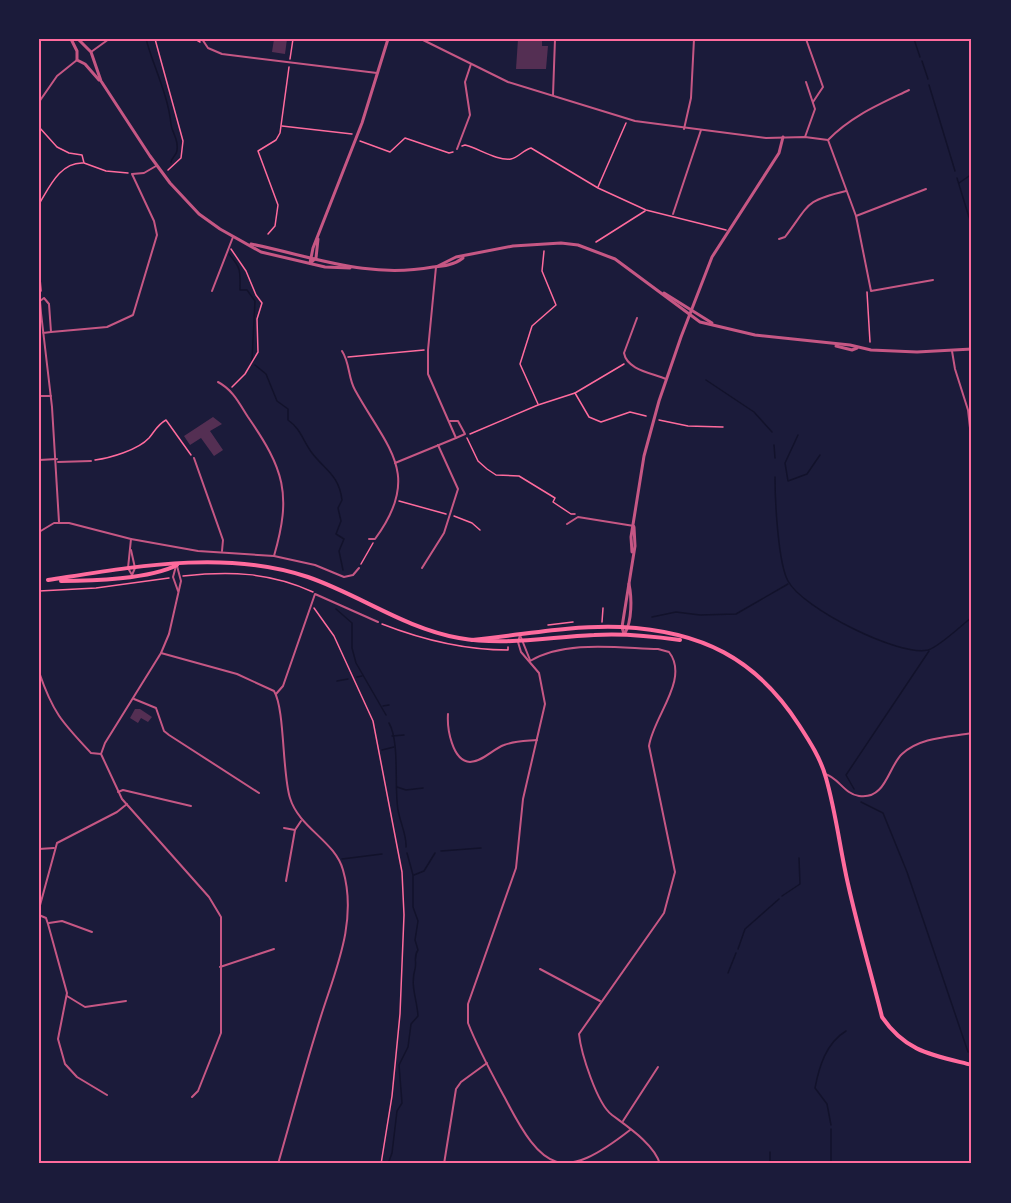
<svg xmlns="http://www.w3.org/2000/svg" width="1011" height="1203" font-family="Ubuntu,sans-serif">
	<rect width="100%" height="100%" fill="#1b1b3a"/>
	<g fill="none" stroke-linecap="round" stroke-linejoin="round">
		<g stroke="#12122b" stroke-width="1.5">
			<path d="M146,39c8,29 22,56 25,85 1,10 8,14 6,27 -1,5 -5,6 -6,11"/>
			<path d="M914,39l6,18"/>
			<path d="M922,61l6,18"/>
			<path d="M929,85l26,86"/>
			<path d="M957,178l15,49"/>
			<path d="M959,183l13,-9"/>
			<path d="M229,254c13,15 11,18 11,36h7l8,11 -3,59"/>
			<path d="M255,365l11,9 11,27 11,8v11c13,9 15,21 24,33 13,17 27,22 30,47l-4,8 3,13 -5,13 8,5 -5,12 4,19"/>
			<path d="M706,380l48,32 18,20"/>
			<path d="M798,435l-13,28 3,18 19,-7 13,-19"/>
			<path d="M774,445l1,13"/>
			<path d="M775,477c0,23 3,86 13,104 14,27 111,76 140,69 11,-3 34,-25 44,-33"/>
			<path d="M336,609l16,14v25l4,15 30,52"/>
			<path d="M652,617l24,-5 24,3 36,-1 52,-30"/>
			<path d="M357,677l5,-1"/>
			<path d="M337,681l11,-2"/>
			<path d="M383,706l6,-1"/>
			<path d="M389,723c11,19 5,64 9,87 2,12 9,26 8,37"/>
			<path d="M392,736l12,-1"/>
			<path d="M382,750l12,-3"/>
			<path d="M397,787l9,3 17,-2"/>
			<path d="M854,789l-8,-14 83,-124"/>
			<path d="M861,802l22,11 24,59 61,180"/>
			<path d="M441,851l40,-3"/>
			<path d="M342,859l40,-5"/>
			<path d="M414,875l10,-4 11,-18"/>
			<path d="M782,896l18,-12 -1,-26"/>
			<path d="M738,949l7,-20 34,-30"/>
			<path d="M728,973l8,-20"/>
			<path d="M831,1125l-4,-21 -12,-16c4,-21 11,-45 31,-57"/>
			<path d="M831,1129v35"/>
			<path d="M770,1152v12"/>
			<path d="M770,1161l60,1"/>
			<path d="M388,1164l4,-11 5,-42 5,-8 -3,-38 9,-18 3,-23 7,-8c-1,-17 -8,-30 -3,-47 2,-7 -2,-12 3,-19l-3,-10 3,-19 -5,-14v-32l-6,-22"/>
		</g>
	</g>
	<g fill="#542f53">
		<path d="M274,39h13l-2,15 -13,-2z"/>
		<path d="M518,39h24v7h6l-2,23h-30z"/>
		<path d="M213,417l9,7 -12,7 13,19 -9,6 -13,-18 -11,7 -6,-9z"/>
		<path d="M135,709h5l12,8 -4,5 -7,-4 -3,5 -8,-5z"/>
	</g>
	<g fill="none" stroke-linecap="round" stroke-linejoin="round">
		<g stroke="#ff6b9d" stroke-width="1.5">
			<path d="M155,39l28,102 -2,17 -13,12"/>
			<path d="M195,39l5,3"/>
			<path d="M290,59l3,-20"/>
			<path d="M282,126l70,8"/>
			<path d="M39,127l18,20 12,6 13,2 2,8 22,8 22,2"/>
			<path d="M360,141l30,11 15,-14 44,15 4,-1"/>
			<path d="M462,146l3,-1c13,3 32,16 46,14 7,-1 12,-9 20,-11l67,40 48,22 80,20"/>
			<path d="M598,187l28,-64"/>
			<path d="M39,204c10,-16 21,-42 44,-41"/>
			<path d="M268,234l7,-8 3,-21 -20,-54 18,-11 4,-7 9,-66"/>
			<path d="M596,242l49,-31"/>
			<path d="M231,249l15,22 10,24 6,8 -5,16 1,33 -13,22 -13,13"/>
			<path d="M40,278l1,13"/>
			<path d="M867,292l3,50"/>
			<path d="M348,357l76,-7"/>
			<path d="M575,393l49,-29"/>
			<path d="M538,404l-18,-40 12,-38 24,-21 -14,-34 2,-20"/>
			<path d="M659,420l29,6 35,1"/>
			<path d="M470,434l68,-29 37,-12 14,24 12,5 29,-10 16,4"/>
			<path d="M467,438l11,23 9,8 9,6 23,1 36,22 -2,4 18,12h4"/>
			<path d="M95,460c15,-2 43,-10 54,-22 6,-7 8,-13 17,-18l25,35"/>
			<path d="M399,501l47,13"/>
			<path d="M454,516l18,7 8,7"/>
			<path d="M361,564l12,-21"/>
			<path d="M183,576c46,-5 87,-4 130,16"/>
			<path d="M39,591l57,-3 73,-10"/>
			<path d="M314,608l20,28 39,85 29,151 2,43 -4,99 -8,82 -11,68"/>
			<path d="M602,622l1,-14"/>
			<path d="M382,624c41,16 81,26 126,26v-3"/>
			<path d="M548,625l25,-3"/>
		</g>
		<g stroke="#c65784" stroke-width="2">
			<path d="M202,39l6,9 14,6 155,19"/>
			<path d="M421,39l87,43 127,39 131,17 39,-1 23,3"/>
			<path d="M806,39l17,48 -10,15"/>
			<path d="M91,52l18,-13"/>
			<path d="M553,95l2,-56"/>
			<path d="M39,102l18,-26 20,-16"/>
			<path d="M684,129l7,-31 3,-59"/>
			<path d="M805,137l10,-28 -9,-27"/>
			<path d="M828,140l28,76 15,75 62,-11"/>
			<path d="M828,140c23,-24 52,-36 81,-50"/>
			<path d="M457,149l13,-34 -5,-33 6,-18"/>
			<path d="M673,214l28,-84"/>
			<path d="M856,216l70,-27"/>
			<path d="M779,239l6,-2c25,-33 19,-36 61,-46"/>
			<path d="M212,291l21,-54"/>
			<path d="M637,318l-13,35c3,17 28,20 42,26"/>
			<path d="M51,332l56,-5 26,-12 24,-80 -3,-14 -22,-47 12,-1 12,-7"/>
			<path d="M43,333l8,-1 -2,-28 -5,-6 -4,3 1,12 11,94 7,115"/>
			<path d="M342,351c8,12 6,27 13,39 32,58 68,84 20,149h-6"/>
			<path d="M952,351l3,18 13,41 4,36"/>
			<path d="M218,382c15,8 21,21 30,35 36,52 44,77 26,139"/>
			<path d="M39,396h12"/>
			<path d="M450,421h8l7,13 -9,4"/>
			<path d="M194,458l29,82 -1,11"/>
			<path d="M39,460l18,-1"/>
			<path d="M58,462l33,-1"/>
			<path d="M395,463l61,-25 -28,-64v-24l8,-83"/>
			<path d="M971,472l1,-4"/>
			<path d="M567,524l11,-7 56,9"/>
			<path d="M39,532l15,-9h15l62,16 -3,29 4,7"/>
			<path d="M131,539l67,12 76,5 41,9 29,12 9,-2 6,-7"/>
			<path d="M131,550l4,18 -3,7"/>
			<path d="M176,566l-3,11 5,14"/>
			<path d="M177,566l4,15 -12,53 -8,19 -56,90 -4,11 21,45 87,98 12,20v116l-23,58 -6,6"/>
			<path d="M422,568l22,-35 14,-44 -20,-44"/>
			<path d="M520,635l-2,7 3,10 18,21 6,31 -22,95 -7,69 -48,136v19c10,26 24,51 37,75 38,74 57,85 125,32"/>
			<path d="M520,635l10,25"/>
			<path d="M161,653l76,21 37,17c11,18 8,82 16,107 9,30 45,43 53,72 16,55 -11,107 -26,159 -14,45 -26,90 -39,135"/>
			<path d="M530,661c36,-21 88,-13 128,-12l11,3c21,27 -16,65 -20,94l26,126 -11,41 -85,121c2,19 18,70 33,81 16,12 42,29 48,49"/>
			<path d="M39,672c14,41 23,50 52,81l10,1"/>
			<path d="M276,694l7,-8 32,-92 63,28"/>
			<path d="M134,699l22,9 8,23 5,4 90,58"/>
			<path d="M448,714c-1,14 4,47 22,48 12,0 23,-13 34,-17 10,-4 23,-4 33,-5"/>
			<path d="M825,774c13,3 19,20 34,22 27,4 29,-29 43,-42 18,-17 47,-17 70,-21"/>
			<path d="M118,792l5,-2 68,16"/>
			<path d="M284,828l11,2"/>
			<path d="M39,849l15,-1"/>
			<path d="M286,881l9,-51 6,-9"/>
			<path d="M39,909l18,-66 60,-31 10,-8"/>
			<path d="M39,915l7,3 2,6 19,69 -9,46 7,25 12,13 30,18"/>
			<path d="M49,923l13,-2 30,11"/>
			<path d="M220,967l54,-18"/>
			<path d="M540,969l60,32"/>
			<path d="M67,996l18,11 41,-6"/>
			<path d="M623,1121l35,-54"/>
			<path d="M444,1164l12,-75 5,-7 26,-19"/>
		</g>
		<g stroke="#c65784" stroke-width="3">
			<path d="M71,39l6,12v9l8,4 14,16"/>
			<path d="M78,39l13,13 10,29 49,75 20,27 29,31 21,15 41,23 64,15 25,1"/>
			<path d="M251,244c64,13 116,35 182,23 11,-1 21,-2 30,-9"/>
			<path d="M310,263l3,-15 49,-125 26,-84"/>
			<path d="M310,263l6,-5 2,-19"/>
			<path d="M436,267l20,-10 57,-11 48,-3 17,2 37,14 85,63 55,13 95,10 21,5 46,2 55,-3"/>
			<path d="M664,293l48,30"/>
			<path d="M836,346l16,4 5,-2"/>
			<path d="M632,552l-1,-15 13,-81 15,-55 22,-64 31,-80 67,-104 4,-16"/>
			<path d="M625,633c7,-12 7,-35 4,-49"/>
			<path d="M624,634l-2,-7 13,-81 -1,-19"/>
		</g>
		<g stroke="#ff6b9d" stroke-width="4">
			<path d="M48,580c84,-13 177,-31 260,-3 52,18 96,51 151,61 46,8 89,-1 135,-3 29,-2 58,1 86,5"/>
			<path d="M61,581c30,0 90,-2 116,-16"/>
			<path d="M472,640c49,-5 99,-15 149,-13 80,4 135,31 178,98 11,17 22,34 27,53 10,35 14,71 22,106 10,45 23,89 34,133 24,35 50,38 90,48"/>
		</g>
	</g>
	<rect width="1011" height="1203" fill="none" stroke="#1b1b3a" stroke-width="81"/>
	<rect x="40" y="40" width="930" height="1122" fill="none" stroke="#ff6b9d" stroke-width="2"/>
</svg>
